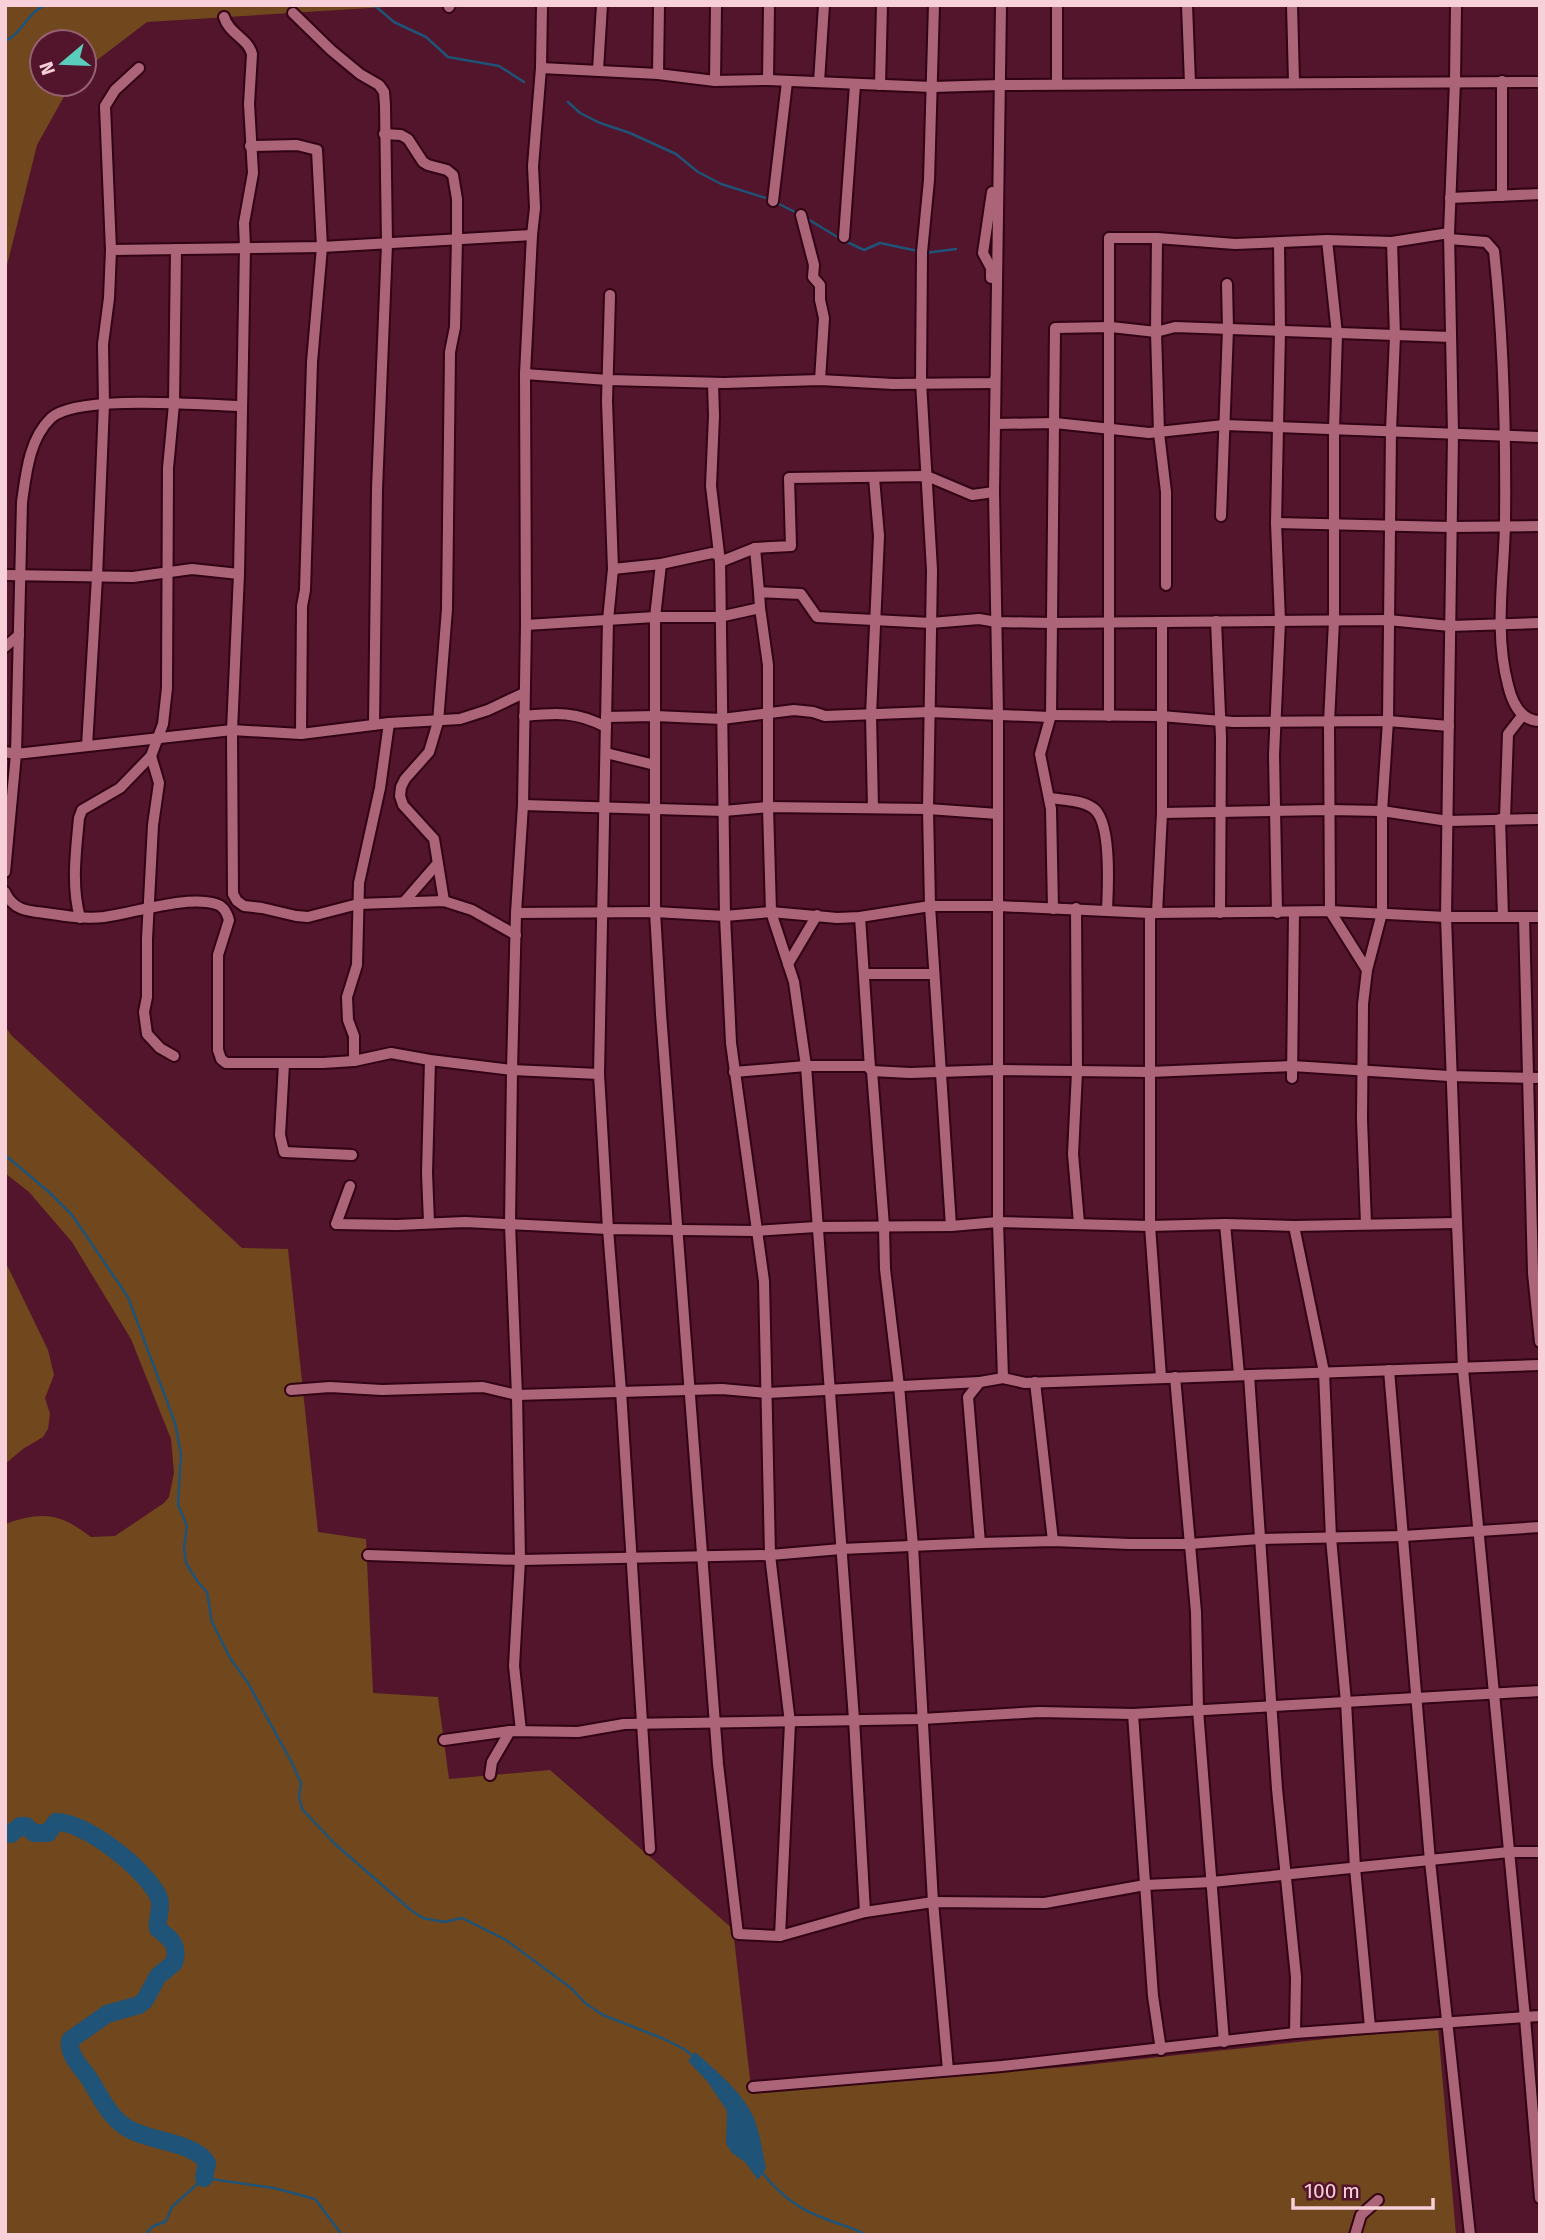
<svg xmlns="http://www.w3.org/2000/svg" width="1545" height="2240" font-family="'Fira Sans',sans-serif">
	<rect width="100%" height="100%" fill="#53152b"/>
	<g fill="#71471d">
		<path d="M5,5h413l-271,17 -63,48v-28h-42v42h29l-34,61 -32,128z"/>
		<path d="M5,1026l6,9 231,213 46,1 30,283 48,7 7,154 65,4 11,82 101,-9 183,159 18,159 316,-21 371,-40 18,208h-1451v-711c37,-13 55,-11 86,13l24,-1 49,-33 5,-6 5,-24 -3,-34 -40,-100 -59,-97 -43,-50 -24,-19z"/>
		<path d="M5,1261l43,89 6,25 -9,23 5,16 -2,15 -5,8 -20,12 -18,15z"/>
	</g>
	<path fill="#1f5377" d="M695,2052c20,18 45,38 57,62 8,16 10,37 14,54l-8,12 -13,-18 -13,-9 -6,-9 1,-33 -20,-30 -19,-20z"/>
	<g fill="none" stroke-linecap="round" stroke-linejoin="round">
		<g stroke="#1f5377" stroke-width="2.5">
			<path d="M374,5l20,17 32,15 22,20 51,9 25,16"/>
			<path d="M5,41c18,-8 22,-29 41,-36"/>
			<path d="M568,102l12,11 20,10 30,10 46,21 22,18 23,12 48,15"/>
			<path d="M775,202l22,11"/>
			<path d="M806,218l33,20"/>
			<path d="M845,241l19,9 16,-7 38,8"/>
			<path d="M925,253l31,-4"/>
			<path d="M5,1155l44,37 23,23 56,82 47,126 6,31 -3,51 9,21 -3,21 2,16 12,19 9,10 5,30 18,36 18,25 44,80 9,20 -2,13 3,13 33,35 77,67 11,7 21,4 18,-4 44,22 65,48 14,15 18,12 61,24 20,10 10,8"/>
			<path d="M761,2171c18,23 37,38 65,48 14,6 27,8 40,16"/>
			<path d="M145,2235l7,-8 14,-6 6,-14 32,-29 70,10 41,11 27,36"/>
		</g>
		<path stroke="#1f5377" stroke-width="18" d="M5,1832l6,2 9,-8h6l8,7h14l8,-11c29,-1 92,49 103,76 4,10 -3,20 -1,31 14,10 21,17 16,34l-16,13 -13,24 -6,5 -32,9 -37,26c-2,13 8,24 16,34 13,18 22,44 43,55 22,13 66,13 78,34l-3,15"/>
		<defs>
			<g id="minor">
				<path d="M934,5l-5,175 -7,72 -1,130 11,188 -4,239 2,97 21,320"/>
				<path d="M1001,5l-7,487 4,222v508l5,156"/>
				<path d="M1187,5l3,78"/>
				<path d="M1292,5l2,77"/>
				<path d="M1456,5l-1,76 -6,152 4,201 -7,483 11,306 6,146 62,649 15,180"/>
				<path d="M449,7l1,-2"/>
				<path d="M293,13l38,37 29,24 19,11 5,7 1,13 2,139 -10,245 -3,236"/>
				<path d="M224,17c5,17 24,21 28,37l-3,50 4,69 -9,50 1,25 -6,326 -7,156 1,164 4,7 7,5 18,2 34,8 12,1 50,-13 86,-3 28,9 44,25"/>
				<path d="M541,68l117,6 57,7 53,-1 164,7 68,-2 540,-3"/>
				<path d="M598,70l4,-65"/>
				<path d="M658,74l1,-69"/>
				<path d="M768,80l1,-75"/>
				<path d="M715,81l1,-76"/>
				<path d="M1502,81v115"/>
				<path d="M819,82l5,-77"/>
				<path d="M1057,84v-79"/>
				<path d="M880,85l2,-80"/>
				<path d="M384,134l17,1 7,4 15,23 5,3 19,5 6,5 4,24v39l-2,89 -5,25 -3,257 -9,113 -9,30 -24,27 -4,8 -1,9 3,9 31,34 10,62"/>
				<path d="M250,146l47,-1 20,5 5,97 -10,115 -7,228 -3,16 -1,128"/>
				<path d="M1450,198l90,-4"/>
				<path d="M773,201l14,-119"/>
				<path d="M801,215l13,50 -1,12 7,8v15l4,18 -4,62"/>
				<path d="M844,237l11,-152"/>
				<path d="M1157,238l-1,94 3,101 7,59v93"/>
				<path d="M1449,239l37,3 8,9c10,91 12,183 11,273 -1,53 -11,108 3,161 4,17 12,36 32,36"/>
				<path d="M111,250l211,-3 210,-12"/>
				<path d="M991,278v-10l-8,-15 9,-61"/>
				<path d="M525,374l83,6 116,3 96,-3 73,4 102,-1v-4"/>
				<path d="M713,383l1,33 -3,70 9,76 35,-14 36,-2 -2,-68 138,-2 45,19 22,-3"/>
				<path d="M995,424l60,-1 94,10 75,-8 316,12"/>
				<path d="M1221,516l7,-187 -1,-45"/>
				<path d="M1276,523l174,4 90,-1"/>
				<path d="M755,548l4,44"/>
				<path d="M661,564l-6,53v295l6,102 57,750 20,170 42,2 85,-24 68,-10 112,1 100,-18 67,-3 297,-30h31"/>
				<path d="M613,569l48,-5 51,-11 5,1 3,4 5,358 6,127 33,238 6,274 20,168 -10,213"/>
				<path d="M5,575l128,2 59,-8 47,5"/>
				<path d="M760,608l8,57v142l3,105 23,70 12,84 48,653 11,193"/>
				<path d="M1216,621l5,117 -1,175"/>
				<path d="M526,625l129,-8h64l41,-9 -1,-16 42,2 16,23 114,6 48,-4 18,3 55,1 336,-3 62,6 90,-3"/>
				<path d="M5,647l14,-12"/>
				<path d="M1051,715l110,1 72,6 155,-1 61,5"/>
				<path d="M524,716c32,-3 52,-5 82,11"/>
				<path d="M1109,716v-478h48l78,6 92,-4"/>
				<path d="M606,717l49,-1 67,3 72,-9 19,2 12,4 105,-4 120,5"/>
				<path d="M87,746l10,-169 7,-173 -1,-60 6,-46 2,-48 -6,-144 10,-16 24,-22"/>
				<path d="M5,752l11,2 6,-252c4,-28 7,-63 29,-84 25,-24 153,-13 190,-12"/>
				<path d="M606,753l49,12"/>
				<path d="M151,756l8,27 -6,42 -6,114v58l-3,15 3,22 13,14 14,8"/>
				<path d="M1050,798c13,2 32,2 43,10 19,13 15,80 14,102"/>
				<path d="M523,805l201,6 44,-4 160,2 70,5"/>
				<path d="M873,808l-2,-93 8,-179 -5,-58"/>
				<path d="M1162,813l167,-3 53,1 66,10 92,-2"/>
				<path d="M1505,818l3,-84 14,-18"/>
				<path d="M1500,819l3,98"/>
				<path d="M5,872l11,-118 216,-24 69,4 88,-11 71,-4 28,-9 36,-17"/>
				<path d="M5,892c8,18 22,19 40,21 20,3 39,6 59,4 31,-4 82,-22 112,-13 8,2 11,9 13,16l-11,35v95l3,9 5,4h97l31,-2 37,-8 39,7 82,10 87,4"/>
				<path d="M404,902l33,-38"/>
				<path d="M1076,908l1,164 -4,82 6,69"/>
				<path d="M1053,909l-2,-100 -11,-55 11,-39 4,-387 56,-1 45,5 19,-5 276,10"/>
				<path d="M516,913l139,-1 70,4 46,-4 66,6 23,-1 70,-11h68l152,7 180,-2 116,6h94"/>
				<path d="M1150,913v313l11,151"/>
				<path d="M1157,913l5,-100v-191"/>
				<path d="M1277,913l-3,-158 6,-134 -4,-98 4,-192 -1,-88"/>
				<path d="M860,917l10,151"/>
				<path d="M1524,917l9,356 7,69"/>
				<path d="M80,918c-9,-33 -4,-67 -1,-100l3,-8 38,-22 31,-32 12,-32 4,-36 1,-220 6,-64 2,-155"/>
				<path d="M788,964l29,-49"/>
				<path d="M1367,970l-37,-59 -1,-189 5,-101v-192l3,-95 -10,-94 65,2 57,-9"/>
				<path d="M865,974h68"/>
				<path d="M354,1061v-25l-6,-16 -1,-23 10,-32 2,-82 21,-95 9,-65"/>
				<path d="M284,1064l-4,71 4,17 68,3"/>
				<path d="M872,1071l38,2 88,-3 152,2 142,-6 157,10 91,2"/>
				<path d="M734,1072l72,-6h61l5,5 12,155 1,43 14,117 14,160 20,356 15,168"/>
				<path d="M1292,1078l2,-165"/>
				<path d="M350,1186l-14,38 61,1 68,-3 143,7 -9,-155 9,-454 5,-51 -6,-168 3,-106"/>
				<path d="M429,1222l-2,-49 3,-113"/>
				<path d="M1225,1224l14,150"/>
				<path d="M1366,1224l-4,-104 1,-116 4,-34 15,-57v-102l6,-90 3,-291 4,-94 -3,-94"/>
				<path d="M1294,1226l30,146 7,166 15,164 9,166 15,159"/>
				<path d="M1389,1370l41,491 40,374"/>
				<path d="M1249,1375l28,414 19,188 -1,56"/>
				<path d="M1175,1377l21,235 2,98 26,332"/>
				<path d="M1035,1382l18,159"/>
				<path d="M291,1390l39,-3 52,3 101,-3 34,8 205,-6 45,4 213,-11"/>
				<path d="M980,1543l-12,-146 12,-15 23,-4 22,5 515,-18"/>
				<path d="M368,1555l152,5 250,-5 71,-6 139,-6 73,-2 77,3h59l71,-5 144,-3 136,-9"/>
				<path d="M1133,1714l20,282 8,54"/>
				<path d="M521,1731l-7,-65 6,-106 -3,-165 -7,-170 2,-155 4,-157 7,-108 3,-180 -1,-251 7,-139 3,-27 -2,-42 8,-98 1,-63"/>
				<path d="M444,1740l66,-9 68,1 46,-8 298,-5 117,-7 94,2 407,-23"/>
				<path d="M490,1775l2,-13 18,-31"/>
				<path d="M650,1849l-29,-458 -13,-162 148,2 60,-4 135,-1 47,-4 152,4 75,-2 69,2 163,-3"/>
				<path d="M753,2087l249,-21 293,-33 245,-17"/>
				<path d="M1355,2235l6,-20 17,-15"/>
			</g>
		</defs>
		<use href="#minor" stroke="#310314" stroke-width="14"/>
		<use href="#minor" stroke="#ac6578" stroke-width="10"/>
	</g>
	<rect width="1545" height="2240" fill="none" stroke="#f8d0d9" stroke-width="14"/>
	<g transform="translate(63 63) rotate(251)"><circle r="33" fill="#53152b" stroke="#956071" stroke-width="2"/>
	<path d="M0-5L12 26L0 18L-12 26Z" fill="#5acebd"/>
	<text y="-10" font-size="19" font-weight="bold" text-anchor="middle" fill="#f8d0d9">N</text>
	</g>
	<path d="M1293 2198v10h140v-10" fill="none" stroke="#f8d0d9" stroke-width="3.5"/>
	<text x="1304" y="2198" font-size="21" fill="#f8d0d9" stroke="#53152b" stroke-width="5" paint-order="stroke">100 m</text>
</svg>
